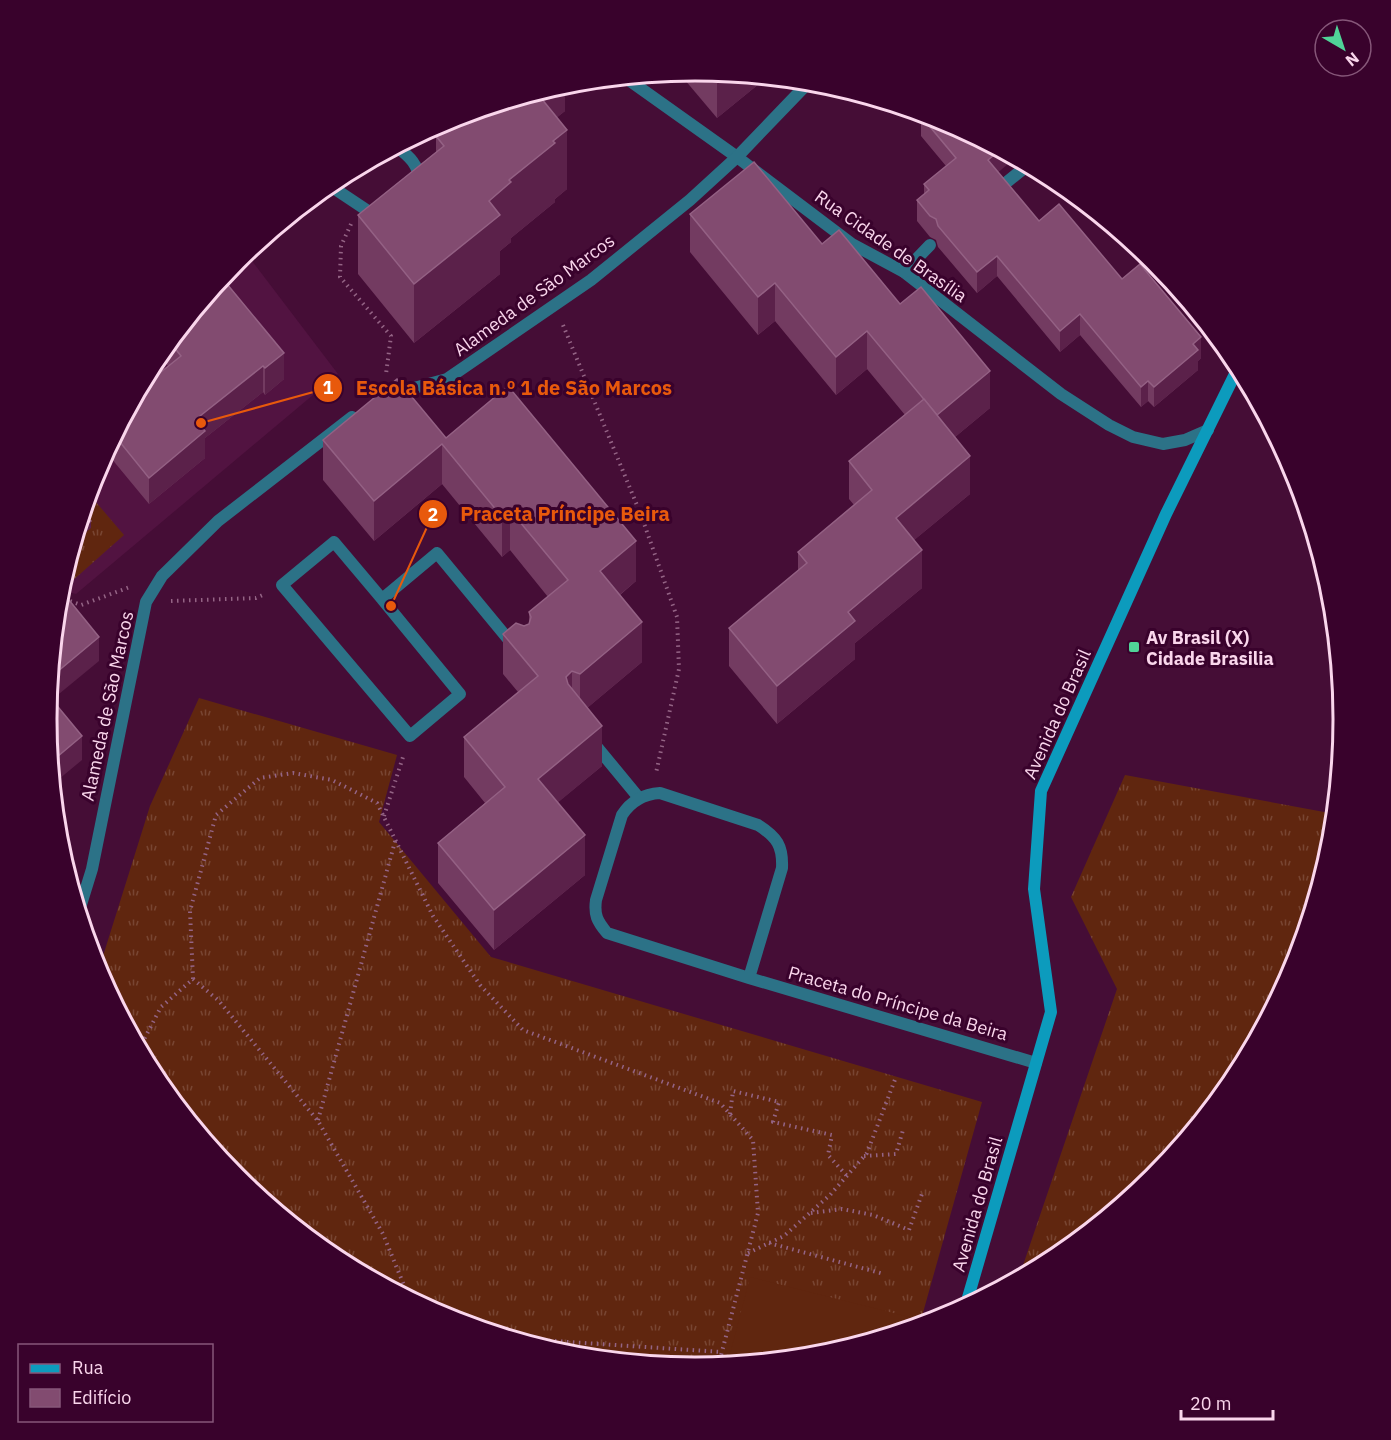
<svg xmlns="http://www.w3.org/2000/svg" width="1391" height="1440" font-family="'IBM Plex Sans',sans-serif">
	<defs>
		<pattern id="grass-tufts" width="24" height="20" patternUnits="userSpaceOnUse" patternTransform="scale(1.5)"><rect width="24" height="20" fill="#60260f"/><path d="M3 7l-1-3M5 7V3M7 7l1-3M15 17l-1-3M17 17v-4M19 17l1-3" fill="none" stroke="#784532"/></pattern>
	</defs>
	<rect width="100%" height="100%" fill="#450d36"/>
	<path fill="#521341" d="M246,253l92,121 -262,220 -16,-4 36,-119 60,-112 81,-98z"/>
	<g fill="url(#grass-tufts)">
		<path d="M89,494l35,41 -62,55 -1,-2z"/>
		<path d="M199,698l198,57 -18,67 112,135 491,145 -63,225 -97,30 -127,12 -126,-13 -122,-37 -112,-60 -99,-80 -80,-99 -58,-108 52,-166z"/>
		<path d="M1125,775l210,39 -3,33 -37,122 -60,112 -81,98 -98,81 -38,20 99,-291 -46,-92z"/>
	</g>
	<path fill="#60260f" d="M750,1277l171,43 -2,7 -97,30 -95,9z"/>
	<g fill="none" stroke-linecap="round" stroke-linejoin="round">
		<g stroke="#946485" stroke-width="4" stroke-dasharray="1.5 4.5" stroke-linecap="butt">
			<path d="M351,224l-10,22 -1,31 51,59 -5,38"/>
			<path d="M563,325l78,190 36,102 2,52 -23,104"/>
			<path d="M59,597l22,8 49,-18"/>
			<path d="M171,601l85,-3 9,-4"/>
			<path d="M384,816l20,-62"/>
			<path d="M193,979l26,22 99,120 65,113 27,66"/>
			<path d="M139,1049l22,-42 32,-28 -3,-68 26,-96 44,-37 33,-5 39,7 45,23 56,113 47,69 43,45 197,73 33,37 5,73 -40,154"/>
			<path d="M730,1114l3,-23 46,11 -6,20 59,13 -4,20 19,21"/>
			<path d="M318,1120l78,-282"/>
			<path d="M864,1156l32,-2 7,-24"/>
			<path d="M811,1213l31,-4 31,6 36,15 14,-39"/>
			<path d="M769,1243l115,31"/>
			<path d="M748,1253l36,-17 46,-41 37,-42 29,-76"/>
			<path d="M507,1338l215,14"/>
		</g>
		<g stroke="#2c7287" stroke-width="12">
			<path d="M626,78l111,79 115,87 52,28 157,122 48,31 24,12 30,7 22,-4 23,-10"/>
			<path d="M397,147c13,10 21,17 23,35"/>
			<path d="M329,185l48,32"/>
			<path d="M1002,186l26,-21"/>
			<path d="M904,272l26,-27"/>
			<path d="M392,394l55,-15 144,-99 99,-80 47,-43 72,-75"/>
			<path d="M382,599l78,95 -50,42 -128,-151 52,-43 48,57 55,-46 76,92"/>
			<path d="M592,741l47,57"/>
			<path d="M79,911l13,-42 54,-267 16,-26 56,-55 134,-104"/>
			<path d="M749,978l33,-110c1,-22 -5,-31 -24,-43l-98,-32c-16,1 -29,8 -38,22l-26,85c-2,15 1,21 11,33l142,45 287,85"/>
		</g>
		<path stroke="#0c9bbd" stroke-width="12" d="M965,1308l86,-296 -17,-123 7,-98 125,-277 73,-148"/>
	</g>
	<g fill="#733b61">
		<path d="M696,71l70,7 -49,40 -38,-45z"/>
		<path d="M565,85v26l-9,7 11,71 -12,10v3l-44,36v4l-11,9v23l-86,69 -56,-69v-59l78,-63v-16l24,-16z"/>
		<path d="M921,116l77,57 41,48 83,58 79,79 -3,3v9l-44,37 -6,-6 -7,6 -61,-72 -20,17 -63,-76 -20,17 -39,-46 -2,-7 -6,-3 -13,-16v-21l7,-6v-10l22,-18 -25,-30z"/>
		<path d="M690,214l132,30 168,164 -35,29 15,57 -56,46 8,48 -67,55v16l-78,65 -48,-58v-38l69,-57v-19l56,-47 -5,-6v-38l56,-46 -38,-46 -31,26 -61,-74 -17,14 -68,-83z"/>
		<path d="M222,278l62,101 -19,16 -2,-3 -58,46v20l-56,46 -43,-52 35,-64 27,-22 -9,-11z"/>
		<path d="M446,438l190,143 -16,14 22,67 -55,46 15,58 -44,36 27,73 -91,75 -56,-67v-40l47,-40 -21,-26v-40l54,-45 -15,-18v-40l26,-10v-12l19,-15 -38,-47 -8,7 -60,-73 -68,57 -51,-61v-40z"/>
	</g>
	<g fill="#5b214a">
		<path d="M725,74l41,4 -49,40v-37z"/>
		<path d="M565,85v26l-37,30v-45z"/>
		<path d="M567,130v59l-12,10v3l-44,36v4l-11,9v23l-86,69v-59l75,-83 20,-21z"/>
		<path d="M1000,150l15,8 -27,23v-21z"/>
		<path d="M997,256v20l-20,17v-21z"/>
		<path d="M775,283v38l-17,14v-38z"/>
		<path d="M1080,314v21l-20,17v-21z"/>
		<path d="M867,331v38l-31,26v-38z"/>
		<path d="M1201,337v21l-3,3v9l-44,37v-20l39,-43z"/>
		<path d="M284,353v26l-19,16v-27z"/>
		<path d="M263,366v26l-58,46v20l-56,46v-26l46,-58z"/>
		<path d="M990,371v37l-53,44v-37z"/>
		<path d="M1148,381v20l-7,6v-20z"/>
		<path d="M442,444v40l-68,57v-40z"/>
		<path d="M970,456v38l-74,61v-37z"/>
		<path d="M510,510v40l-8,7v-40z"/>
		<path d="M91,521v7l-16,13 3,-10z"/>
		<path d="M636,541v40l-36,30v-40z"/>
		<path d="M922,550v38l-67,55v16l-78,65v-38l71,-74z"/>
		<path d="M642,622v40l-62,52v-40z"/>
		<path d="M99,637v24l-51,42 3,-26z"/>
		<path d="M572,671v40l-6,-34z"/>
		<path d="M602,726v40l-64,53v-40z"/>
		<path d="M82,736v24l-29,24 -2,-22z"/>
		<path d="M585,835v40l-91,75v-40z"/>
	</g>
	<g fill="#824b70" stroke="#946184" stroke-width="1.5">
		<path d="M710,72l15,2 -8,7z"/>
		<path d="M537,93l30,37 -14,11 2,2 -46,37 2,2 -22,19 11,14 -86,69 -56,-69 86,-69 -8,-10 22,-18 2,2 7,-6z"/>
		<path d="M923,114l21,7 56,29 -12,10 51,61 20,-17 63,75 18,-15 61,73 -8,7 5,6 -44,37 -6,-6 -7,6 -61,-73 -20,17 -63,-75 -20,16 -39,-46 -2,-7 -6,-3 -13,-16 12,-10 -5,-6 32,-26 -35,-42z"/>
		<path d="M754,162l68,82 17,-14 61,74 21,-17 69,84 -53,44 -70,-84 -31,26 -61,-74 -17,14 -68,-83z"/>
		<path d="M222,278l62,75 -19,15 -2,-2 -68,54 10,11 -56,47 -34,-42 26,-48 40,-32 -11,-14z"/>
		<path d="M397,379l49,59 62,-52 128,155 -36,30 42,51 -62,52 -8,-3 -6,6 2,7 34,42 -64,53 47,56 -91,75 -56,-67 67,-56 -41,-50 74,-61 -35,-42 13,-11 8,3 5,-2 2,-7 -2,-5 39,-32 -58,-70 -8,7 -60,-73 -68,57 -51,-61z"/>
		<path d="M924,399l46,57 -74,62 26,32 -74,62 7,9 -78,65 -48,-58 78,-65 -9,-11 74,-62 -23,-29z"/>
		<path d="M83,515l8,6 -13,10z"/>
		<path d="M60,589l39,48 -48,40 8,-84z"/>
		<path d="M49,696l33,40 -31,26 -5,-42z"/>
	</g>
	<rect fill="#50d398" stroke="#39022c" stroke-width="2" x="1128" y="641" width="12" height="12" rx="3"/>
	<g text-anchor="middle" dominant-baseline="central" stroke-width="6" stroke-linejoin="round" paint-order="stroke">
		<g font-size="18" fill="#fad6ec" stroke="#39022c">
			<text transform="translate(891 246) rotate(35)">Rua Cidade de Brasília</text>
			<text transform="translate(534 295) rotate(-36)">Alameda de São Marcos</text>
			<text transform="translate(107 706) rotate(-78)">Alameda de São Marcos</text>
			<text transform="translate(1057 714) rotate(-66)">Avenida do Brasil</text>
			<text transform="translate(898 1003) rotate(16)">Praceta do Príncipe da Beira</text>
			<text transform="translate(977 1204) rotate(-74)">Avenida do Brasil</text>
		</g>
		<g font-size="18" font-weight="bold" fill="#fad6ec" stroke="#39022c" text-anchor="start">
			<text x="1146" y="637">Av Brasil (X)<tspan x="1146" dy="21">Cidade Brasilia</tspan></text>
		</g>
	</g>
	<path d="M0 0H1391V1440H0ZM57 719a638 638 0 1 1 1276 0a638 638 0 1 1-1276 0Z" fill="#39022c" fill-rule="evenodd"/>
	<path fill="none" stroke="#fad6ec" stroke-width="3" d="M57 719a638 638 0 1 1 1276 0a638 638 0 1 1-1276 0Z"/>
	<path fill="none" stroke="#e8590c" stroke-width="2" d="M201 423L328 388M391 606L433 514"/>
	<g fill="#e8590c" stroke="#39022c" stroke-width="2">
		<circle cx="201" cy="423" r="6"/>
		<circle cx="391" cy="606" r="6"/>
		<circle cx="328" cy="388" r="15"/>
		<circle cx="433" cy="514" r="15"/>
	</g>
	<g font-size="18" text-anchor="middle" font-weight="bold" fill="#fff">
		<text x="328" y="394">1</text>
		<text x="433" y="521">2</text>
	</g>
	<g font-size="20" text-anchor="middle" font-weight="bold" fill="#e8590c" stroke="#39022c" stroke-width="6" stroke-linejoin="round" paint-order="stroke">
		<text x="514" y="395">Escola Básica n.º 1 de São Marcos</text>
		<text x="565" y="521">Praceta Príncipe Beira</text>
	</g>
	<rect x="18" y="1344" width="195" height="78" fill="#39022c" stroke="#865779" stroke-width="1.5"/>
	<rect x="30" y="1364" width="30" height="9" fill="#0c9bbd" stroke="#865779" stroke-width="1.5"/>
	<text x="72" y="1374" font-size="18" fill="#fad6ec">Rua</text>
	<rect x="30" y="1389" width="30" height="18" fill="#824b70" stroke="#865779" stroke-width="1.5"/>
	<text x="72" y="1404" font-size="18" fill="#fad6ec">Edifício</text>
	<g transform="translate(1343 48) rotate(141)"><circle r="28" fill="#39022c" stroke="#865779" stroke-width="1.5"/>
	<path d="M0-4.5L10 22L0 15L-10 22Z" fill="#50d398"/>
	<text y="-9" font-size="16" font-weight="bold" text-anchor="middle" fill="#fad6ec">N</text>
	</g>
	<path d="M1181 1410v9h92v-9" fill="none" stroke="#fad6ec" stroke-width="3"/>
	<text x="1190" y="1410" font-size="18" fill="#fad6ec" stroke="#39022c" stroke-width="4.5" paint-order="stroke">20 m</text>
</svg>
